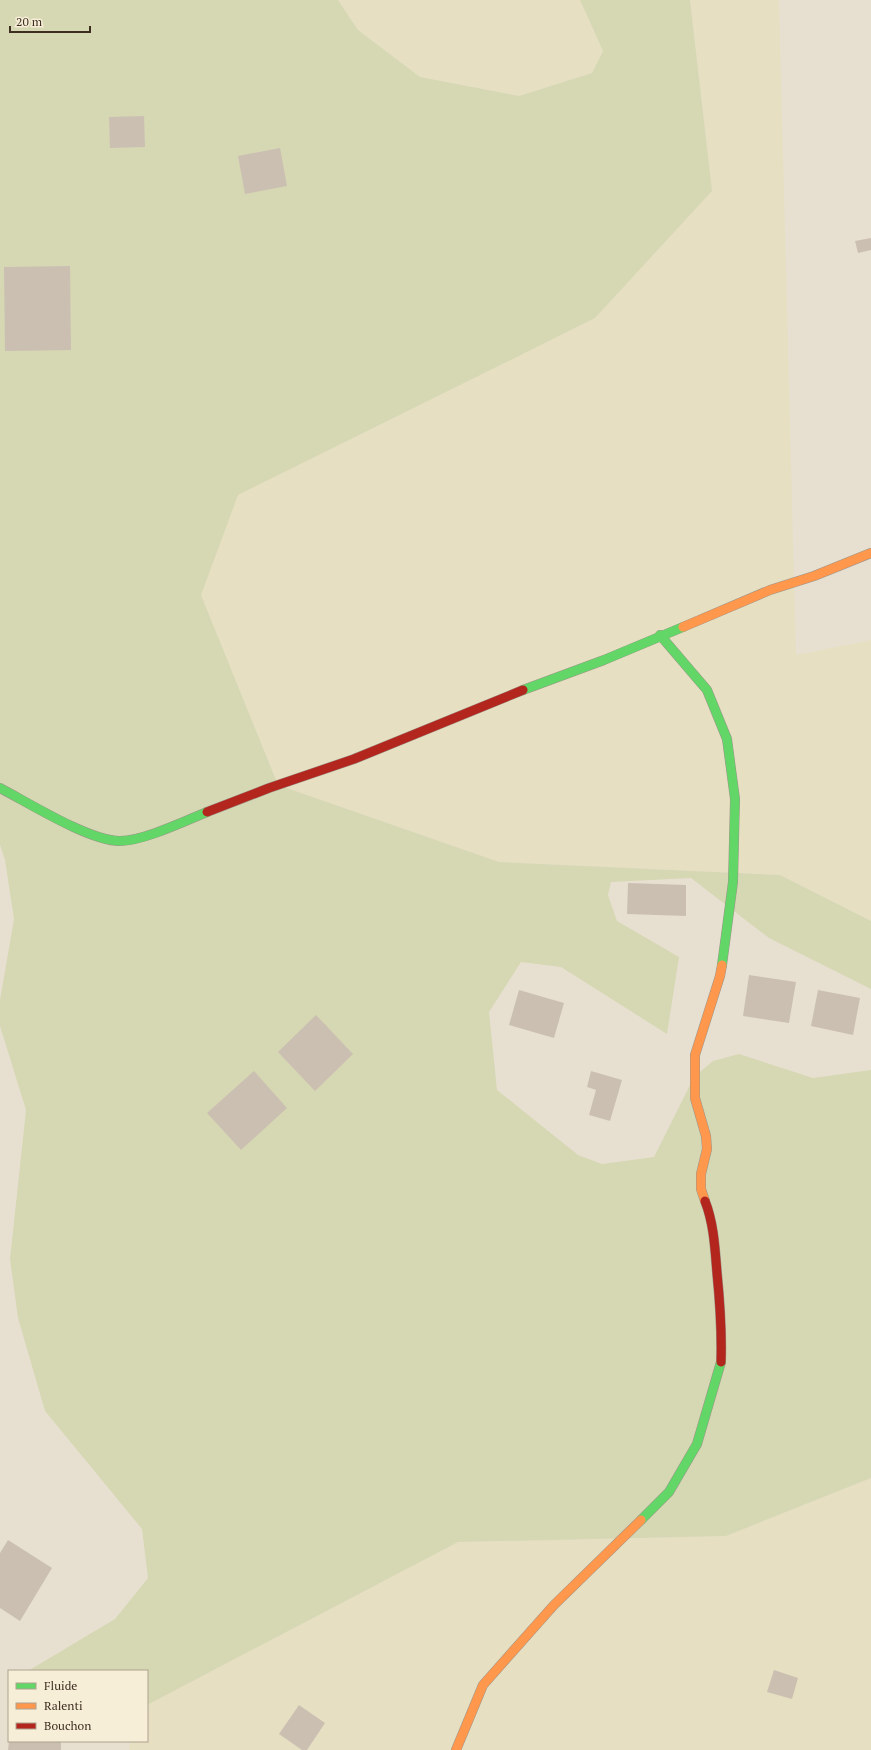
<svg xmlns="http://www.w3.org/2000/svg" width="871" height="1750" font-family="'PT Serif',serif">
	<rect width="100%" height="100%" fill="#e7e0d1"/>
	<g fill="#e6dfc2">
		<path d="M338,0h242l23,51 -11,22 -73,23 -99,-19 -62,-47z"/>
		<path d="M690,0h89l17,655 75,-15v281l-91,-46 -281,-13 -221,-77 -77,-190 36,-100 358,-177 117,-127z"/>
		<path d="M871,1478v272h-742l1,-9h17v-36l311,-163 268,-6z"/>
	</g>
	<path fill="#d6d7b3" d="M0,0h338l20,30 62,47 99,19 73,-23 11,-22 -23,-51h110l22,191 -117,127 -357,177 -37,100 77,190 221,77 281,13 91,46v68l-102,-51 -78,-60 -80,4 -3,13 9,26 62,36 -12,77 -106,-67 -40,-5 -32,50 8,78 81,65 24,9 52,-7 40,-80 19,-16 26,-7 74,24 58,-8v408l-145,58 -268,6 -311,163v-34h-119l87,-52 33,-41 -6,-49 -97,-118 -27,-93 -8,-59 16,-149 -26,-84v-26l14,-81 -9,-59 -5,-15z"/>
	<g fill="#cbbfb2">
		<path d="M144,116l1,31 -35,1 -1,-31z"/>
		<path d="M280,148l7,38 -42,8 -7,-38z"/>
		<path d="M871,238v12l-13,3 -3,-12z"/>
		<path d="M70,266l1,84 -66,1 -1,-84z"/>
		<path d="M628,883l58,2v31l-59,-2z"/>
		<path d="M749,975l47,7 -7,41 -46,-7z"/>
		<path d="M519,990l45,13 -10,35 -45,-13z"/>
		<path d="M818,990l42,8 -7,37 -42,-9z"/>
		<path d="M316,1015l37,39 -38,37 -37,-39z"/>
		<path d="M254,1071l33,37 -46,42 -34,-37z"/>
		<path d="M591,1071l31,9 -12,41 -21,-6 7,-25 -9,-3z"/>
		<path d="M8,1540l44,28 -32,53 -20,-13v-55z"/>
		<path d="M774,1670l24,8 -6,21 -25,-7z"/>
		<path d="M299,1705l26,18 -18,27h-5l-23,-16z"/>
		<path d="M9,1741h52v9h-53z"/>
	</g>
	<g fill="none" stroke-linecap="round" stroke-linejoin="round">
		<defs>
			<g id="fast">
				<path d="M660,635l47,55 20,49 8,60 -2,83 -11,83"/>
				<path d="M523,690l81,-30 79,-33"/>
				<path d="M0,788c29,15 89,53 120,53 23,0 65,-20 87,-29"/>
				<path d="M641,1520l28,-28 28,-48 24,-82"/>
			</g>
			<g id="slow">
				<path d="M683,627l87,-37 44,-14 57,-23"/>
				<path d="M705,1201l-4,-12v-15l6,-25 -1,-13 -11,-38v-43l25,-79 2,-11"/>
				<path d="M456,1750l27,-65 71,-80 87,-85"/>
			</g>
			<g id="jam">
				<path d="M207,812l62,-24 85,-29 169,-69"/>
				<path d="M705,1201c9,23 10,48 12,72 3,30 5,59 4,89"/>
			</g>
		</defs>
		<use href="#fast" stroke="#9c958a" stroke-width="10"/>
		<use href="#slow" stroke="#9c958a" stroke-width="10"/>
		<use href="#jam" stroke="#9c958a" stroke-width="10"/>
		<use href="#fast" stroke="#63d668" stroke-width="9"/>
		<use href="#slow" stroke="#ff974d" stroke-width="9"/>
		<use href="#jam" stroke="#b3261e" stroke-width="9"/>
	</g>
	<rect x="8" y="1670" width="140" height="72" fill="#f7eed8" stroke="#ada18e"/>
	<rect x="16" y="1683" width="20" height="6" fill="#63d668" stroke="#ada18e"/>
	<text x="44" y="1690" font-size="12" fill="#3d2e20">Fluide</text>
	<rect x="16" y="1703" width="20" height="6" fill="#ff974d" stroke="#ada18e"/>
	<text x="44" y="1710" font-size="12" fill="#3d2e20">Ralenti</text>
	<rect x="16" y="1723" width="20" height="6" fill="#b3261e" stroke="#ada18e"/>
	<text x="44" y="1730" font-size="12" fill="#3d2e20">Bouchon</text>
	<path d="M10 26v6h80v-6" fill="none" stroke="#3d2e20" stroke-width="2"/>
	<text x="16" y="26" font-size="12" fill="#3d2e20" stroke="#f7eed8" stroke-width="3" paint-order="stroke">20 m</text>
</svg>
